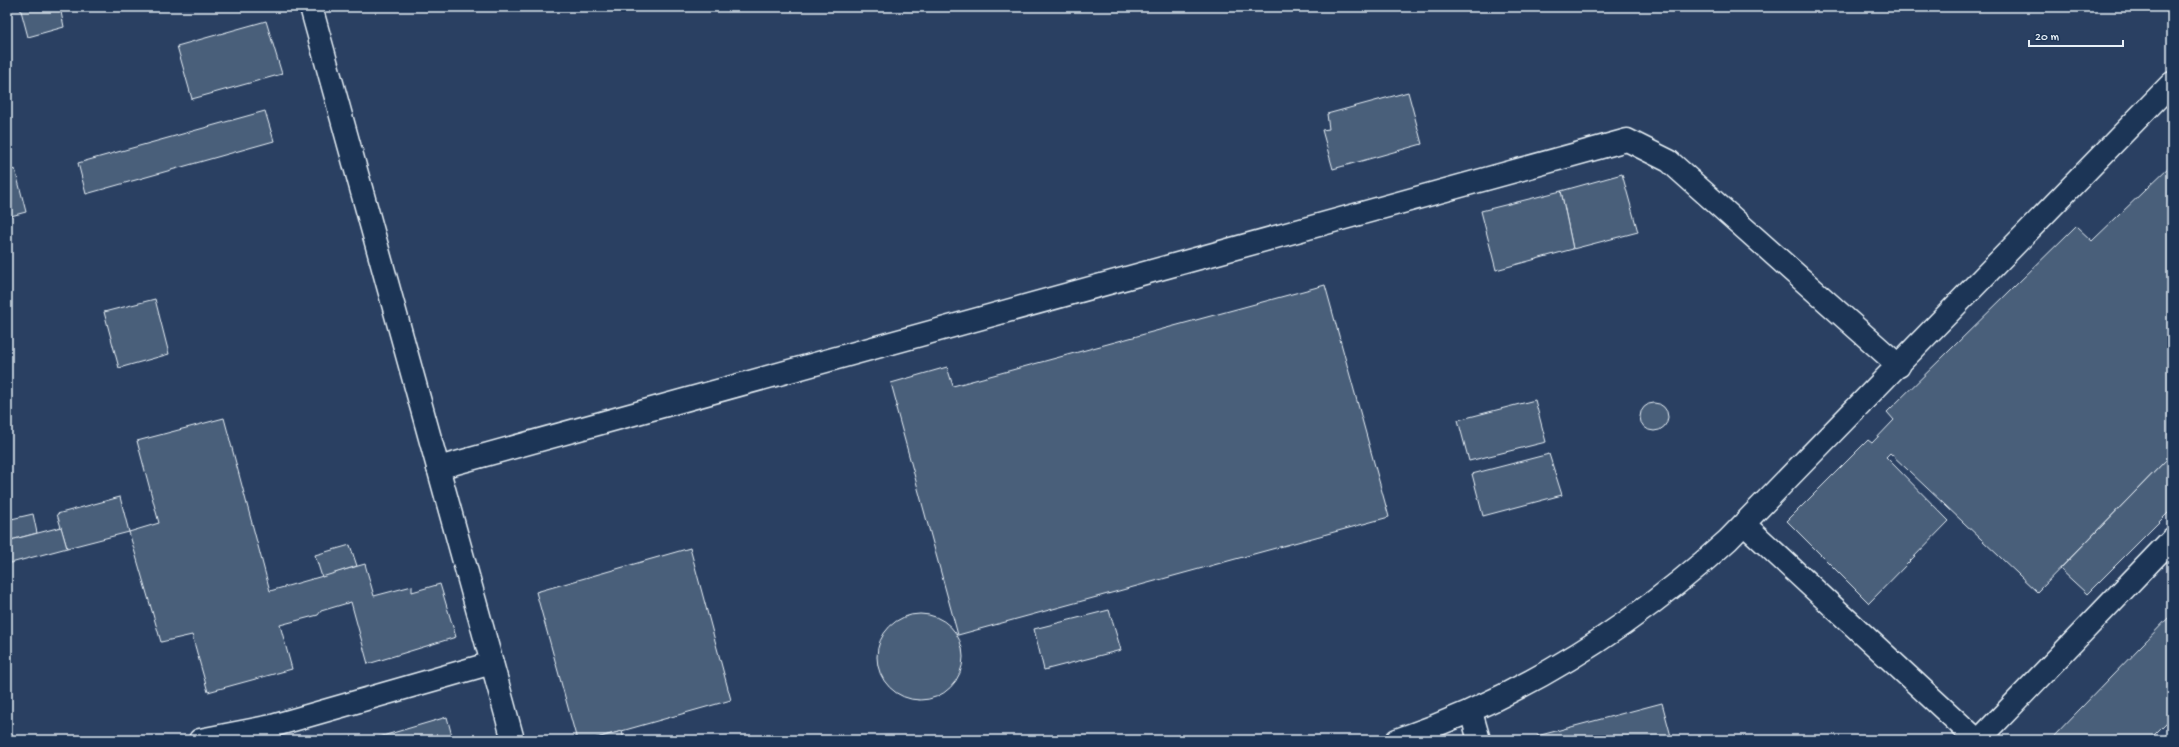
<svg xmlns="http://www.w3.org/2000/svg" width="2179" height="747" font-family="'Gochi Hand',sans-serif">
	<rect width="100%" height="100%" fill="#1d3557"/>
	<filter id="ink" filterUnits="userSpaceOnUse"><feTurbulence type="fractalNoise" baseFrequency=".025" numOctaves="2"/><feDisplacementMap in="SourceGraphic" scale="8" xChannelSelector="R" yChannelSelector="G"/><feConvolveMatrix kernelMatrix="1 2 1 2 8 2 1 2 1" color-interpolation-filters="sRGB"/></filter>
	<g filter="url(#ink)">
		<rect fill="#2a4162" x="7" y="7" width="2165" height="733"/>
		<g fill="#495e7a" stroke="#e8f1f8">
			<path d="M20,7h40l4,20 -36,10z"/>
			<path d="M266,21l16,53 -90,25 -15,-53z"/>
			<path d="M1408,92l14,52 -89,25 -11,-39 7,-1 -2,-15z"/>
			<path d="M265,111l9,30 -188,53 -8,-31z"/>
			<path d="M2172,164v290l-135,138 -147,-139 -4,4 63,64 -80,82 -82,-82 81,-81 4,3 22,-23 -7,-8 189,-186 16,15z"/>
			<path d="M15,169l11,43 -19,5v-46z"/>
			<path d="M1622,174l16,58 -65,17 -12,-58z"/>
			<path d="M1561,191l12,58 -77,21 -15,-59z"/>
			<path d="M1325,285l64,232 -431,118 -62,-227 1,-3 -6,-22 56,-16 6,19z"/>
			<path d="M155,299l14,55 -50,14 -15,-56z"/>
			<path d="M1535,400l11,42 -77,19 -11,-41z"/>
			<circle cx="1654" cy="417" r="14"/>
			<path d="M224,418l46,173 95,-27 9,32 38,-10v6l28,-8 16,53 -88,27 -17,-62 -30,9 -3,4 -38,10 12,44 -84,23 -16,-57 -31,7 -32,-110 30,-9 -22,-82z"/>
			<path d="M1549,454l13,41 -79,21 -11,-42z"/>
			<path d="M2172,454v55l-85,85 -27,-25z"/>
			<path d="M120,497l9,35 -62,16 -10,-34z"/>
			<path d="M33,514l4,19 -26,7 -4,-20z"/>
			<path d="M61,527l6,21 -60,16v-23z"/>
			<path d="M350,545l7,21 -35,11 -7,-22z"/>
			<path d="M690,548l41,152 -141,40h-13l-41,-148z"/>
			<path d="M1109,610l12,40 -77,20 -10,-41z"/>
			<circle cx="920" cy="657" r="43"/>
			<path d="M2172,614v103l-23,23h-99z"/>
			<path d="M1662,703l10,37h-134l-1,-4z"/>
			<path d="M447,717l6,23h-84z"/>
			<path d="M622,731l2,9h-34z"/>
		</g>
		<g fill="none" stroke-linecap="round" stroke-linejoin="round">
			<defs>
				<g id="minor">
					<path d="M311,7l181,656"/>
					<path d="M438,468l1189,-328 42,21 230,205"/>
					<path d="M1744,524l233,216"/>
					<path d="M1471,712l8,28"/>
					<path d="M200,740l72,-14 220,-63 21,77"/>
					<path d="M1397,740c125,-43 233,-111 331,-200l444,-457"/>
					<path d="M1979,740l193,-201"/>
				</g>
			</defs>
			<use href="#minor" stroke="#e8f1f8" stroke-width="25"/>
			<use href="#minor" stroke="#1d3557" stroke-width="22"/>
		</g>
	</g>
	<rect width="2179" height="747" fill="none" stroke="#1d3557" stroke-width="24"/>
	<rect x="12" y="12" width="2155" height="723" fill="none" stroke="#e8f1f8" stroke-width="1.5" filter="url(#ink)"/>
	<path d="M2029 40v6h94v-6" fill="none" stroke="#e8f1f8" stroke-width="2"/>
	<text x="2035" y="40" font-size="12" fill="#e8f1f8" stroke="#1d3557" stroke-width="3" paint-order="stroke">20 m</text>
</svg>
